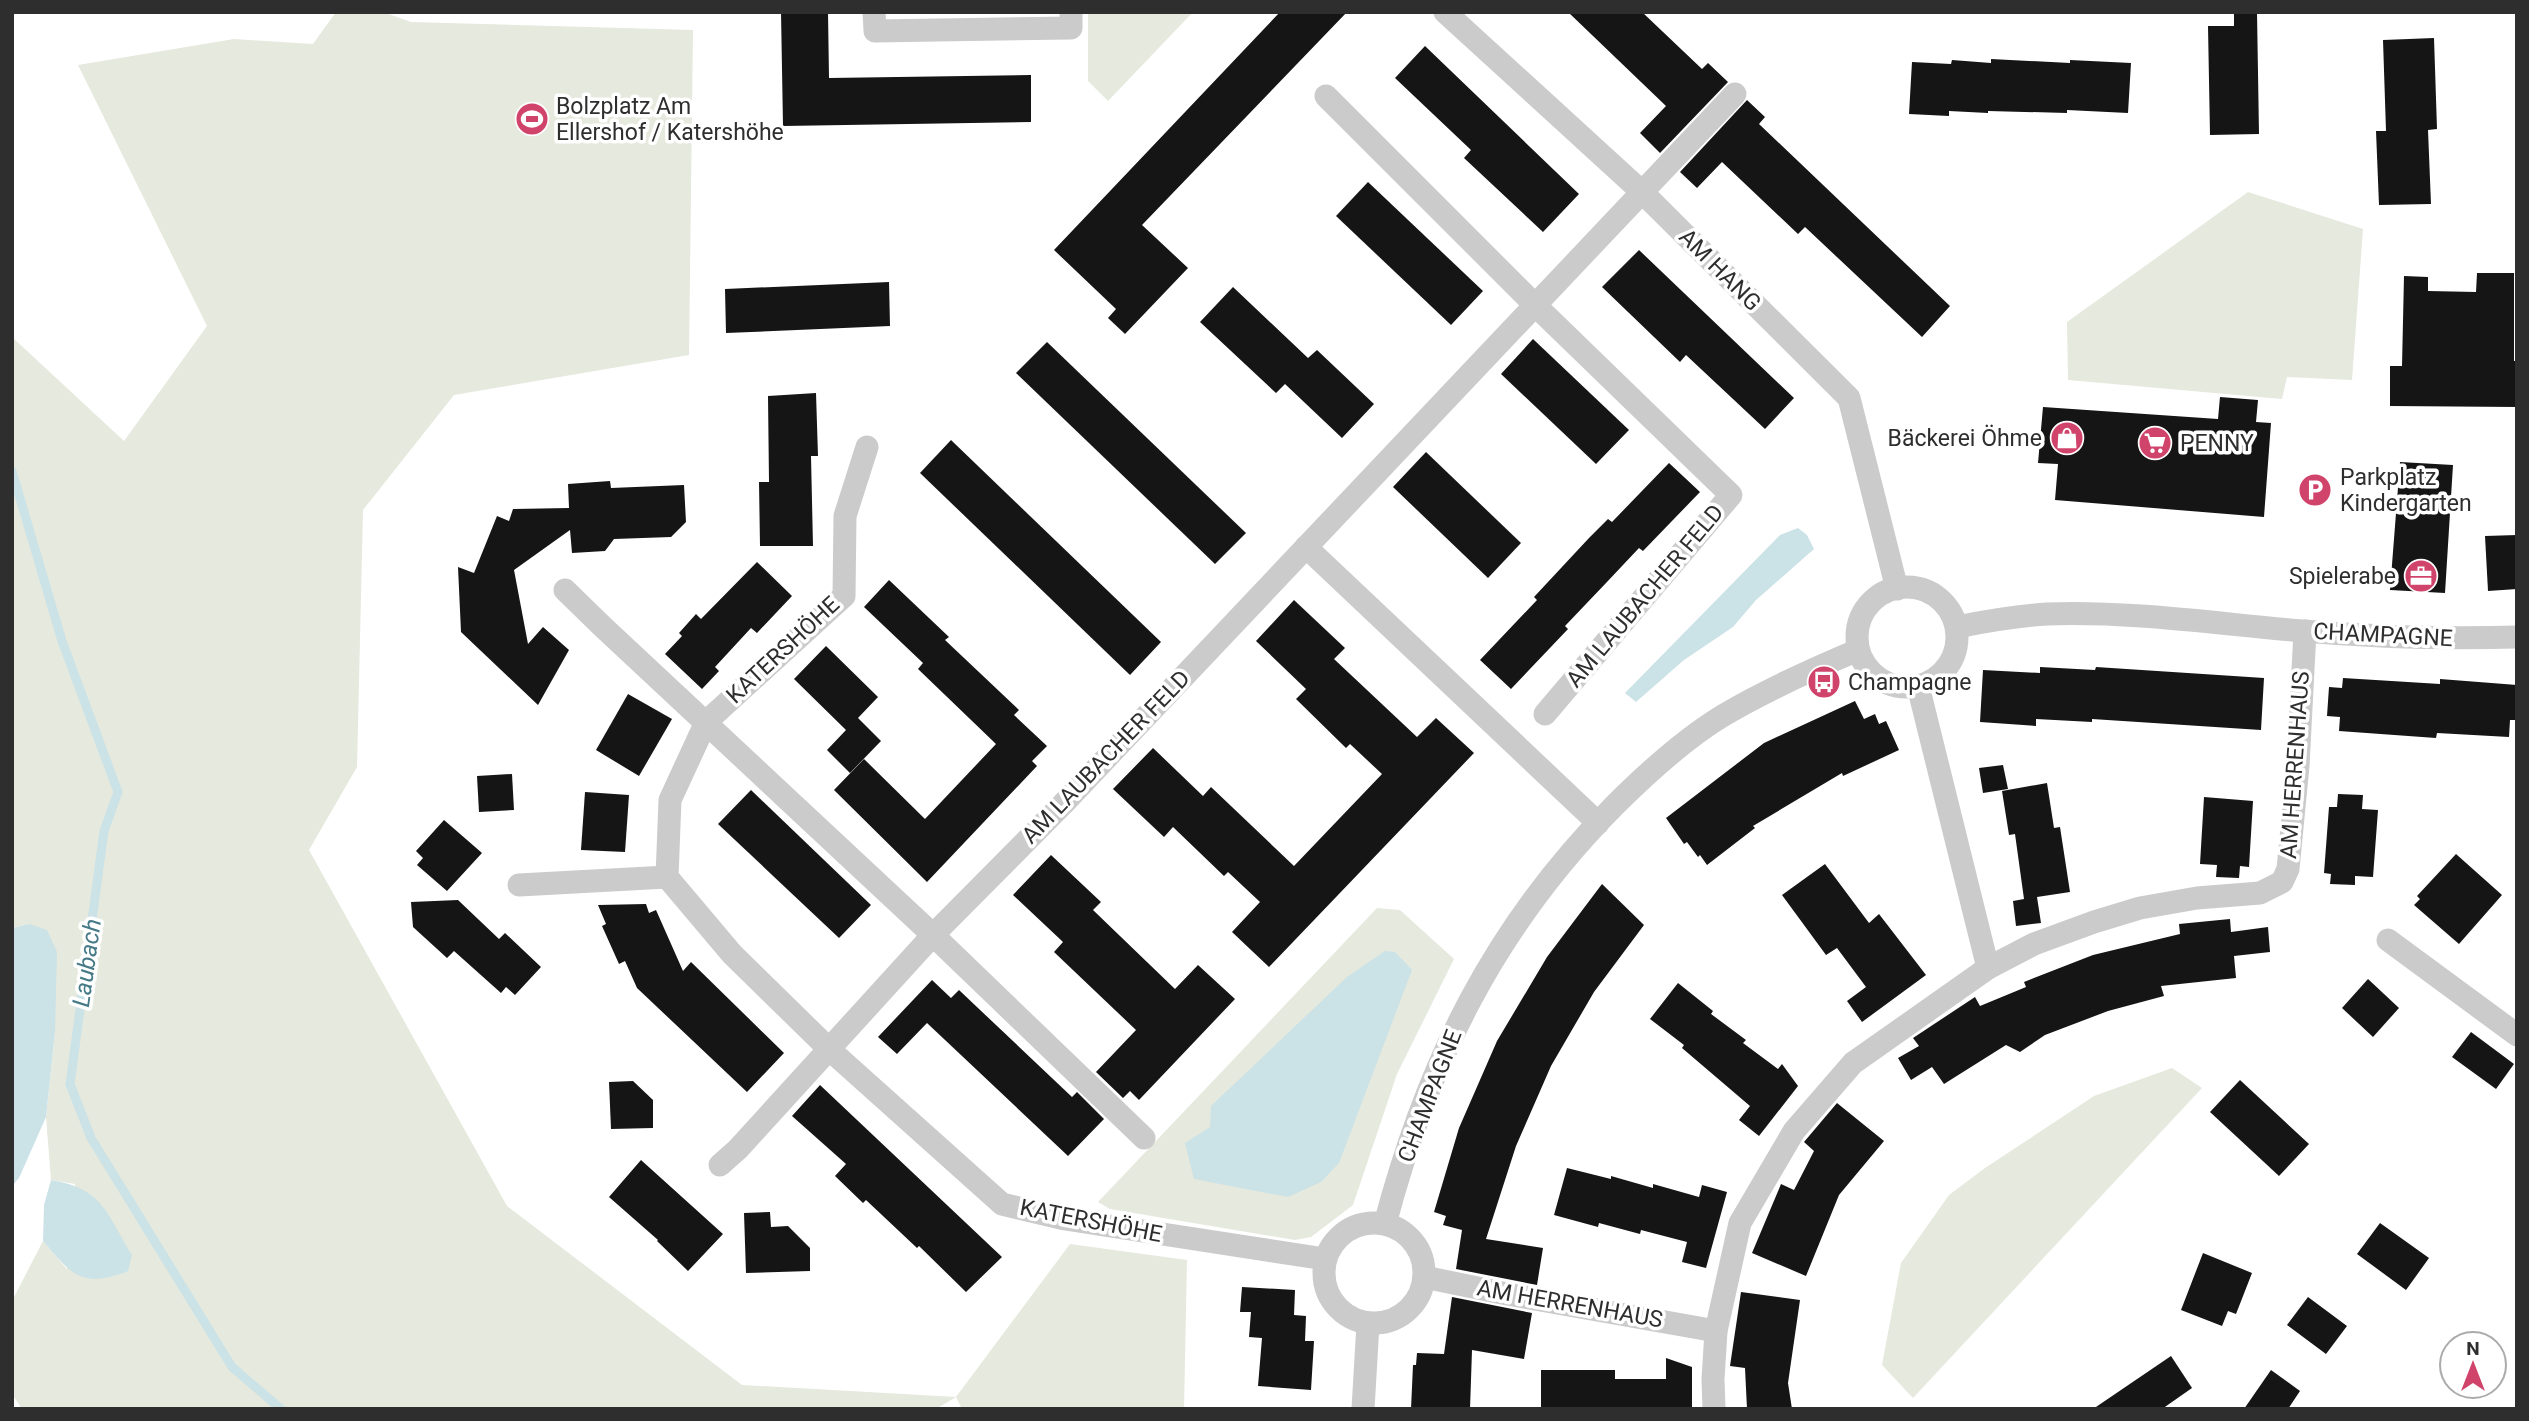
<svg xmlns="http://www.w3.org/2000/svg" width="2529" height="1421" font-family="Roboto,sans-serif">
	<rect width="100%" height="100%" fill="#fff"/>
	<g fill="#e6e9dd">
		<path d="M336,12h47l28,10 282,8 -4,325 -235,40 -91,115 -6,257 -48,83 198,356 235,179 214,12 114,-153 117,16 -3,149h-222l-6,-12 -20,12h-914l-10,-15v-93l31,-60 24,28 8,-85 -24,-4 -5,-63 9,-85 -26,-108 -17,4v-591l112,104 83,-115 -129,-261 156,-26 79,5z"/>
		<path d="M1088,12h105l-85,89 -20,-20z"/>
		<path d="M2248,192l115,37 -11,151 -65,-3 -5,22 -214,-19 -1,-58z"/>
		<path d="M1377,908l23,2 54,49 -57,115 -44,131 -42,32 -16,3 -185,-31 -12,-7z"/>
		<path d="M2172,1068l30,20 -289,310 -31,-33 19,-102 48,-68 36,-27 109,-72z"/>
	</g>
	<g fill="#cbe2e7">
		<path d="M1798,528l9,7 7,14 -58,51 -23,27 -49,33 -48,42 -11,-9 155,-158z"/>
		<path d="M29,924l18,6 10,22 -2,80 -9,85 -27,61 -7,8v-258z"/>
		<path d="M1385,951l10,1 17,18 -73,193 -18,19 -33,15 -94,-18 -9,-36 25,-16 1,-21 136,-129z"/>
		<path d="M51,1180c53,9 55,33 81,75l-4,16c-46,18 -56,4 -85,-30l1,-36z"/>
	</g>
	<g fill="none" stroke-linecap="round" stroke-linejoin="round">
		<path stroke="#cbe2e7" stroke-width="9" d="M12,471l50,170 56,151 -14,39 -34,253 21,54 141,229 49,42"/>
	</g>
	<g fill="#151515">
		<path d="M781,12h47l1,66 202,-3v47l-248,4z"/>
		<path d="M1280,12h67l-205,213 46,43 -63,66 -17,-16 8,-9 -62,-59z"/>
		<path d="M1568,12h74l60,57 6,-6 20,19 -68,71 -20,-20 26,-27z"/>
		<path d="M2234,12h23l2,122 -49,1 -2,-109h26z"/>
		<path d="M2434,38l3,91 -9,1 3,74 -52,1 -3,-74h10l-3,-91z"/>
		<path d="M1425,46l154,148 -36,38 -79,-74 7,-8 -76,-72z"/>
		<path d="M1991,59l79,4v-3l61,3 -3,50 -61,-3v3l-79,-2v2l-39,-2v5l-40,-2 3,-52 39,2 1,-4 39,3z"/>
		<path d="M1747,100l18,17 -6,7 191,182 -28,31 -117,-110 -7,7 -76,-72 -25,26 -17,-16z"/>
		<path d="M1368,182l115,109 -32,34 -115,-109z"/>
		<path d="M1639,250l155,148 -29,31 -79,-74 -6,7 -78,-75z"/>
		<path d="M2477,273h37v88h3v46l-127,-1v-40h12l2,-90 24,1v14l48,1z"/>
		<path d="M889,282l1,44 -164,7 -1,-44z"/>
		<path d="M1233,287l75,71 9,-8 57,54 -32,34 -57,-54 -9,9 -76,-71z"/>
		<path d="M1533,339l96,91 -33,34 -95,-90z"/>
		<path d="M1047,342l199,191 -31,31 -199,-191z"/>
		<path d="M816,393l2,63h-7l2,90h-53l-1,-64h10l-1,-86z"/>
		<path d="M2220,397l38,3 -2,22 15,1 -7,94 -209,-17 3,-36 -20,-1 5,-56 175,12z"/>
		<path d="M951,440l210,202 -31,33 -210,-202z"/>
		<path d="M1426,452l95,91 -33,35 -95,-91z"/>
		<path d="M2400,462l53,3 -8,128 -55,-3z"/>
		<path d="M1669,463l31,29 -57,59 -4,-3 -33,35 -41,43 3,3 -57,60 -31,-29 57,-60 -3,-3 55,-59 19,-19 4,3z"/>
		<path d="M610,481l1,7 73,-3 2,37 -15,15 -57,2 -9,12 -33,2 -2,-23 -56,40 14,74 15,-17 26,23 -31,55 -77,-73 -3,-65 16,6 23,-57 12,5 4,-12 56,-1 -1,-24z"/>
		<path d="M2517,535v54l-29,2 -3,-55z"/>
		<path d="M757,562l35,34 -35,37 -6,-5 -36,39 4,4 -17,18 -37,-35 17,-18 -3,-3 17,-19 5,5z"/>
		<path d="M889,580l60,57 -4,3 74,70 -5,5 33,31 -15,15 5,5 -110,116 -93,-92 30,-31 61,60 71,-75 -78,-75 5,-6 -59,-56z"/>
		<path d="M1294,600l51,48 -11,11 83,78 19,-19 38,35 -205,214 -37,-35 28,-30 -32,-30 -4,4 -51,-49 -9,10 -51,-48 40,-41 50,48 8,-9 83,79 88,-92 -32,-30 -4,4 -50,-49 10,-10 -50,-48z"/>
		<path d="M826,646l52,51 -20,21 23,23 -31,32 -23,-23 19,-20 -52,-51z"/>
		<path d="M2040,667l55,3 1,-3 168,11 -3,52 -169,-11v3l-56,-3v7l-56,-4 3,-52 57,3z"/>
		<path d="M2343,678l97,6v-5l77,6v35h-7l-1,17 -72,-4 -1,5 -97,-7 1,-14 -13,-1 2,-29 13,1z"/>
		<path d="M628,694l44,25 -33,57 -43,-26z"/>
		<path d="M1855,701l9,18 11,-5 4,10 7,-3 13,29 -56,26 -1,-3 -89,53 2,2 -48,37 -7,-10 -2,2 -11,-15 -3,2 -18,-26 98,-75z"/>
		<path d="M2003,765l5,24 -25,4 -4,-25z"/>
		<path d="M512,774l2,36 -35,2 -2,-36z"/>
		<path d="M2047,783l7,45 6,-1 10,65 -33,5 4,26 -25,3 -3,-25 11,-2 -9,-65 -6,1 -7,-44z"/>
		<path d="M751,790l120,115 -32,33 -121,-114z"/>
		<path d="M585,792l44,3 -4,57 -44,-2z"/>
		<path d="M2338,794l25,1 -1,14 16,1 -5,67 -18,-1v9l-25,-1 1,-10 -7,-1 5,-66h8z"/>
		<path d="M2204,797l49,4 -4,66 -9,-1 -1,12 -23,-1 1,-12 -17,-1z"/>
		<path d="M444,820l38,33 -35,38 -30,-26 6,-7 -7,-7z"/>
		<path d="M2456,854l46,41 -43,49 -45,-39 6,-6 -3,-3z"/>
		<path d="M1051,855l50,47 -8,8 82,79 23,-24 37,34 -96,101 -9,-9 -7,7 -27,-26 40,-42 -82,-78 9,-10 -50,-47z"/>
		<path d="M1825,864l44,59 10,-9 47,61 -64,47 -15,-21 19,-14 -29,-39 -11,7 -44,-60z"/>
		<path d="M1602,884l42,41 -50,67 -43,74 -35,80 -30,93 57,9 -6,37 -81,-16 6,-39 -19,-5 3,-9 -12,-4 25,-84 38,-87 50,-84z"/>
		<path d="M458,900l41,39 6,-6 36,34 -26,28 -9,-8 -5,6 -47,-42 -7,7 -34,-31 -2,-25z"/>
		<path d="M646,904l3,9 7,-3 27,61 8,-9 93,91 -37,39 -110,-104 -12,-27 -6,3 -17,-38 4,-2 -8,-19z"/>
		<path d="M2230,919l1,13 37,-5 2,25 -36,4 2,22 -75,8 3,10 -56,15 -63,24 -25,17 -14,-7 -62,39 -12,-17 -21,13 -13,-22 21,-12 -6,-8 62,-41 5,9 46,-19 -2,-5 69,-27 87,-21 -1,-10z"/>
		<path d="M2368,979l31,29 -26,29 -31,-29z"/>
		<path d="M932,980l19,18 8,-8 113,107 5,-5 27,27 -36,37 -141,-133 -30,31 -19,-17z"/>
		<path d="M1678,983l35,28 -2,3 35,26 -3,3 35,26 4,-5 16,22 -39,50 -20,-16 11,-14 -68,-58 2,-3 -34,-26z"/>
		<path d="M2471,1032l43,32 -18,25 -44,-32z"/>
		<path d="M2240,1080l69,64 -30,32 -69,-64z"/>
		<path d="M633,1081l20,19v28l-42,1 -2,-47z"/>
		<path d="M820,1085l182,172 -36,35 -47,-46 -2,2 -51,-48 -3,3 -28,-27 11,-12 -54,-48z"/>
		<path d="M1837,1103l47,38 -45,54 -33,81 -54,-23 29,-69 13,6 20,-39 -10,-9z"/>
		<path d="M641,1160l82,74 -35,37 -31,-30 1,-1 -49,-43z"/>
		<path d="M1567,1168l44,11v-3l42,12v-4l46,13 3,-12 25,7 -21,76 -24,-6 5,-20 -46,-12 -1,4 -41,-11 -1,4 -44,-12z"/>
		<path d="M770,1212l1,15 17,-1 22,22v23l-64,2 -2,-60z"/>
		<path d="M2380,1223l49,35 -23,32 -49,-36z"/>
		<path d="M2203,1253l49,20 -16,41 -8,-3 -6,15 -41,-16z"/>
		<path d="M1242,1287l53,3 -1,25 12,1 -1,25h9l-3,49 -53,-4 4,-48 -13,-1 2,-25h-11z"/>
		<path d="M1741,1292l59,8 -12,83 4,26h-45l-2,-41 -15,-2z"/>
		<path d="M1452,1297l80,16 -8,46 -52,-9 -2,59h-59l2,-44h3l1,-12 27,1z"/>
		<path d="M2308,1297l39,29 -21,28 -39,-29z"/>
		<path d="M2171,1356l21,32 -30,21h-69z"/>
		<path d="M1666,1358l26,9v42h-151v-39h74v9h51z"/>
		<path d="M2271,1370l29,21 -12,18h-44z"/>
	</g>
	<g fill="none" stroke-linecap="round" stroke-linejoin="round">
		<g stroke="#cbcbcb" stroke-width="23">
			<path d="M874,12l1,19 196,-3v-16"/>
			<path d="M1445,12l197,180 207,206 48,191"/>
			<path d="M1326,96l209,209 196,190 -186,219"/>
			<path d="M867,447l-22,69 -1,80 -138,126 -36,78 -3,77 65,77 98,96 172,154 63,15 260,40"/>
			<path d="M1306,547l292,276"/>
			<circle cx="1907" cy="637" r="50"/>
			<path d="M565,590l38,37 330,308 211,203"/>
			<path d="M1957,627c30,-6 60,-11 90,-13 85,-3 172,10 256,17 71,6 143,8 214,6"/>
			<path d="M1918,686l70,282"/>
			<path d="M519,885l148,-8"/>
			<path d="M2388,940l129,95"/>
			<path d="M720,1165l18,-16 195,-214 130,-131 672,-710"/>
			<circle cx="1374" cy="1273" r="50"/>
			<path d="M1385,1224c43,-163 110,-298 229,-418 33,-33 70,-67 110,-91 42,-25 89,-46 134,-65"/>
			<path d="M1424,1277l83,17 209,37"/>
			<path d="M1363,1409l5,-85"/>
			<path d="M1714,1409l-1,-30 3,-48 24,-108 54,-92 59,-68 135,-95 46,-24 60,-22 46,-14 57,-10 63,-5 22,-11 6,-13 10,-103 7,-135"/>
		</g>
	</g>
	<defs>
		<symbol id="stadium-disc" viewBox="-11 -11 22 22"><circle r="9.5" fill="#d0446b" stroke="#fff"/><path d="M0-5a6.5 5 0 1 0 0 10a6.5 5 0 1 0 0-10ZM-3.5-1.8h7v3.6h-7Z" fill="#fff"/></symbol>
		<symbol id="shop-disc" viewBox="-11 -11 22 22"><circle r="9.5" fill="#d0446b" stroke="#fff"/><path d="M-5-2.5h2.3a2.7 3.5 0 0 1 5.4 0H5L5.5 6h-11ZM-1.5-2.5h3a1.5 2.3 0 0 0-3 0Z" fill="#fff"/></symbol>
		<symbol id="supermarket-disc" viewBox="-11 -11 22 22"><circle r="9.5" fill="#d0446b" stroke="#fff"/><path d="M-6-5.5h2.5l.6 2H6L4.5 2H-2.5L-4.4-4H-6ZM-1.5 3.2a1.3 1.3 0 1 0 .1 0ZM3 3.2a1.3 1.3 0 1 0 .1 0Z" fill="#fff"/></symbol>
		<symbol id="parking-disc" viewBox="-11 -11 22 22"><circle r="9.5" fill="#d0446b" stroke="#fff"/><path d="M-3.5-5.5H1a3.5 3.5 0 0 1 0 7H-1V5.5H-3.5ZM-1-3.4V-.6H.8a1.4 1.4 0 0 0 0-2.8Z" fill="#fff"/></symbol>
		<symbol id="office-disc" viewBox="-11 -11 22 22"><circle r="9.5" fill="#d0446b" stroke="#fff"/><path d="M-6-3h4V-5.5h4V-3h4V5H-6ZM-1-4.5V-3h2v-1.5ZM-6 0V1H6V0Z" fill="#fff"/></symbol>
		<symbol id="bus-disc" viewBox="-11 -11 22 22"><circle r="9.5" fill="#d0446b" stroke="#fff"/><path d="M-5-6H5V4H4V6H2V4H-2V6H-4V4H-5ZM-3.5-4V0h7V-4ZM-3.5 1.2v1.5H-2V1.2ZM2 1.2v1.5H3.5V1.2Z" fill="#fff"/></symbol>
	</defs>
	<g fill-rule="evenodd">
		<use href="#stadium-disc" x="513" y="100" width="38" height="38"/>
		<use href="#shop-disc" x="2048" y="419" width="38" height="38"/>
		<use href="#supermarket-disc" x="2136" y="424" width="38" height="38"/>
		<use href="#parking-disc" x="2296" y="471" width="38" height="38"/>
		<use href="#office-disc" x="2402" y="557" width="38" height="38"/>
		<use href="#bus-disc" x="1805" y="663" width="38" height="38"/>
	</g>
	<g text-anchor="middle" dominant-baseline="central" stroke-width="7" stroke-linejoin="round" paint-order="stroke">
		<g font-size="23" fill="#2e2e2e" stroke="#fff" text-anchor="start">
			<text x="556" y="106">Bolzplatz Am<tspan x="556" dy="26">Ellershof / Katershöhe</tspan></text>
			<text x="2042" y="438" text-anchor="end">Bäckerei Öhme</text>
			<text x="2180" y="443">PENNY</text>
			<text x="2340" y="477">Parkplatz<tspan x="2340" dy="26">Kindergarten</tspan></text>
			<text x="2396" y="576" text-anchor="end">Spielerabe</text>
			<text x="1848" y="682">Champagne</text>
		</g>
		<g font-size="23" fill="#2e2e2e" stroke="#fff">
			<text transform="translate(1720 270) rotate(45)">AM HANG</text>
			<text transform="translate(1645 596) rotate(-50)">AM LAUBACHER FELD</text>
			<text transform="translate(2383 635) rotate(3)">CHAMPAGNE</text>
			<text transform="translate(783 650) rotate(-43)">KATERSHÖHE</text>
			<text transform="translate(1106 757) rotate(-46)">AM LAUBACHER FELD</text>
			<text transform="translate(2295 765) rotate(-86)">AM HERRENHAUS</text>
			<text transform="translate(1430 1096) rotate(-69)">CHAMPAGNE</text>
			<text transform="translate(1091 1221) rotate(11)">KATERSHÖHE</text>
			<text transform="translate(1570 1304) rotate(10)">AM HERRENHAUS</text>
		</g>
		<g font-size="24" font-style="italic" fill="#457a86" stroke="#fff">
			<text transform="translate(87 963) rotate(-82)">Laubach</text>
		</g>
	</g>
	<rect width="2529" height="1421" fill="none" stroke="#2e2e2e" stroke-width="28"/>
	<g transform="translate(2473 1365)"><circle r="33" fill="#ffffff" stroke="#ababab" stroke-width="2"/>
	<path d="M0-5L12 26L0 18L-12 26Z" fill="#d0446b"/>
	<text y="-10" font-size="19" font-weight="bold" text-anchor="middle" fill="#2e2e2e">N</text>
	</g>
</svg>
